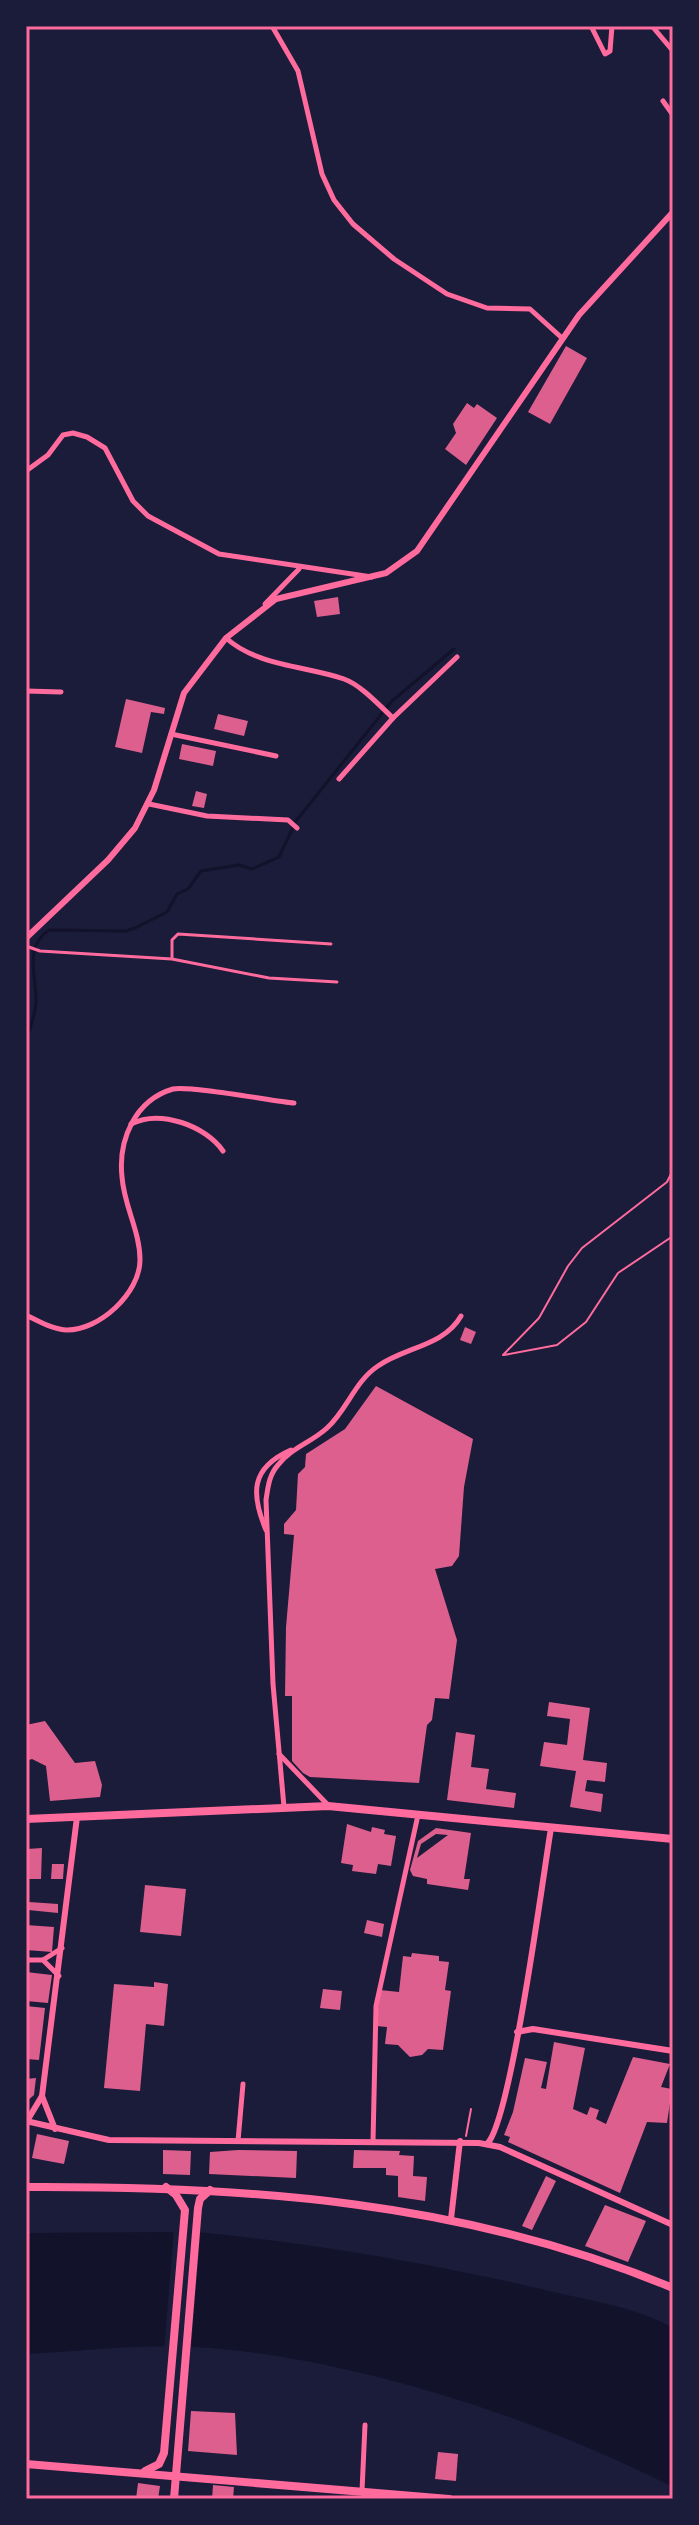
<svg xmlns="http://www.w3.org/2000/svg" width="699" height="2525" font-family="Figtree,sans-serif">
	<rect width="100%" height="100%" fill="#1b1b3a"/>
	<path fill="#12122b" d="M196,2232c118,11 233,31 349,58 41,10 92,17 128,38v159c-139,-70 -320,-130 -477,-140 -56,-3 -114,4 -170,7v-121z"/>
	<path fill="#1b1b3a" d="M174,2228l27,1 -10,122h-27z"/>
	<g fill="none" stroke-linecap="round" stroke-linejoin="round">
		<path stroke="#12122b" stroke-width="3" d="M26,1039c5,-12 9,-23 10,-37 1,-24 -13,-55 13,-72l77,1 9,-3 32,-16 10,-18 11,-5 13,-18 38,-6 13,4 27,-12 17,-36 96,-120 62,-52"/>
	</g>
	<g fill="#dd5f8e" fill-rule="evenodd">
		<path d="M566,346l21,12 -37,66 -22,-12z"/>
		<path d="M467,403l7,5 3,-4 20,14 -31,47 -21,-16 11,-16 -3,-9z"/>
		<path d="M338,597l2,17 -23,3 -3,-16z"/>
		<path d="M126,699l39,9 -1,6 -13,-2 -9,41 -27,-6z"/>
		<path d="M218,714l30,7 -4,15 -30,-7z"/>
		<path d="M182,744l34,7 -3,15 -34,-7z"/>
		<path d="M196,791l11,3 -3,14 -12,-2z"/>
		<path d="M465,1327l11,5 -5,12 -11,-4z"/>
		<path d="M376,1386l97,53 -9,48 -5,69 -7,10 -17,3 22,71 -8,59 -14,-1 -3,22 -5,5 -8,58 -109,-6 -7,-4 -11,-12v-65h-7l1,-69 8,-92 -10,-1v-10l12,-14 2,-36 7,-7 1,-13 39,-25z"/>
		<path d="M549,1702l41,6 -7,52 24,3 -2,19 -18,-2 -2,11 18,3 -2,18 -31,-5 6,-36 -36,-5 4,-24 23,3 3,-26 -23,-3z"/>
		<path d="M45,1721l30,42 20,-2 7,24 -2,12 -50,4 -4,-35 -14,-7 -6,2v-36z"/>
		<path d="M456,1732l19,3 -4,32 18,2 -3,20 30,4 -2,15 -67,-8z"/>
		<path d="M347,1824l24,8 1,-5 13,3 -1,4 12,2 -5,30 -13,-2 -2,10 -24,-3 1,-6 -12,-2z"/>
		<path d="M436,1828l35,5 -7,46h6l-2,11 -41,-6v-5l-14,-3 -3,-6 8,-29zM436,1834l12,1 -31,23 4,-14z"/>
		<path d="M42,1848l-1,31h-15l1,-30z"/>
		<path d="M52,1864h12l-1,15h-12z"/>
		<path d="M145,1885l41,4 -5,47 -41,-4z"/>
		<path d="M29,1902l29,2v9l-30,-3z"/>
		<path d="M367,1920l17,4 -2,13 -18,-4z"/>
		<path d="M26,1925l28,2 -2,25 -26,-2z"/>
		<path d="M412,1953l27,3v5l10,1 -4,28 6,1 -8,59 -15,-1 -6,6 -12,2 -12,-12 -13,-1 2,-17 -11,-1 4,-36 19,2 4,-36 8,1z"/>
		<path d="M26,1972l26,3 -4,28 -22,-2z"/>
		<path d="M154,1982l14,2 -4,42 -18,-2 -6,67 -36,-3 10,-104 40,3z"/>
		<path d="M323,1989l19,2 -2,19 -20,-2z"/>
		<path d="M26,2006l19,2 -6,52 -13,-1z"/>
		<path d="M554,2042l31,6 -12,61 14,6 3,-8 9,3 -3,9 10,5 27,-67 37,7 -9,23 11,2 -5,34 -20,-1 -27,71 -112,-51 2,-5 -6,-2 9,-23 12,-54 22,4 -6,26 5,1z"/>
		<path d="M36,2078l-2,17 -8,7v-23z"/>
		<path d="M37,2134l32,7 -5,23 -32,-6z"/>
		<path d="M163,2150l28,1 -1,24 -27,-1z"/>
		<path d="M238,2150l59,1 -1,27 -87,-4 1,-22z"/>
		<path d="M354,2150l46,1 -1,4 15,1 -1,20 14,1 -2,24 -27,-4v-21l-12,-1v-7h-33z"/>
		<path d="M546,2176l10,5 -24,49 -10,-4z"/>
		<path d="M605,2205l41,16 -18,41 -43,-16z"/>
		<path d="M191,2411l44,2 2,42 -49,-4z"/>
		<path d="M438,2452l20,2 -2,27 -21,-2z"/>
		<path d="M138,2483l22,3 -2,13h-22z"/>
		<path d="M213,2485l21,2 -1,12h-21z"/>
	</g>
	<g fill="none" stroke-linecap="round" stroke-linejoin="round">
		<g stroke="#ff6b9d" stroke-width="2">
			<path d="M503,1355l36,-37 29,-52 14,-18 85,-66 6,-12"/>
			<path d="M504,1355l53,-10 29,-23 32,-49 55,-37"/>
			<path d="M466,2136l5,-27"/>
		</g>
		<g stroke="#ff6b9d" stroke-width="3">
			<path d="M26,946l14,5 132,8 97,19 68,4"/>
			<path d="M172,958v-18l6,-6 153,10"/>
		</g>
		<g stroke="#ff6b9d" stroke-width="5">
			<path d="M272,26l26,45 24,103 12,26 19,24 41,35 53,35 40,14 43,1 32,29"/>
			<path d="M591,26l14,28 5,-3 2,-25"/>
			<path d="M652,26l21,25"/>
			<path d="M663,101l10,14"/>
			<path d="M26,471l22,-16 15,-20 10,-2 14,4 18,11 28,53 15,15 71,38 153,23"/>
			<path d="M265,604l34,-35"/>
			<path d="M226,638c31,28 80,28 118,41 17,6 36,27 49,39"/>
			<path d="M26,691l35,1"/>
			<path d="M171,734l105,22"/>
			<path d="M339,779l54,-61 64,-61"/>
			<path d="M149,804l58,12 81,4 9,8"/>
			<path d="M131,1124c29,-15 75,2 92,27"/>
			<path d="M26,1315c12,6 26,14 40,15 33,1 74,-37 74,-70 0,-29 -16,-54 -18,-83 -4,-37 13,-77 51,-88 15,-4 100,12 121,14"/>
			<path d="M266,1530c-15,-36 -16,-62 25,-80"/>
			<path d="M279,1754l48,50"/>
			<path d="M284,1807l-11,-123 -7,-184c2,-13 3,-25 12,-35 13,-17 34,-23 49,-37 20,-18 28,-47 51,-62 27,-19 66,-20 83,-50"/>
			<path d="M26,1960h17l19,-12"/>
			<path d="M43,1960l16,16"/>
			<path d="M238,2141l5,-57"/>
			<path d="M373,2142l3,-136 42,-191"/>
			<path d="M362,2491l3,-66"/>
		</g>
		<g stroke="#ff6b9d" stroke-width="6">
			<path d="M26,938l82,-78 27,-32 19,-38 30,-97 42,-55 50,-39 110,-26 31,-22 162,-236 94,-103"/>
			<path d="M517,2032l16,-3 140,22"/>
			<path d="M42,2096l13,33"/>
			<path d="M26,2121l83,19 370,3 21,4 173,78"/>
			<path d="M27,2121l15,-25 35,-279"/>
			<path d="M487,2144c24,-23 56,-268 64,-316"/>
			<path d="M451,2219l9,-78"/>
		</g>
		<g stroke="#ff6b9d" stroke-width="8">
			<path d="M26,1819l302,-13 345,33"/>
			<path d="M26,2187c223,-1 439,14 647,101"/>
			<path d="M26,2464l423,35"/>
			<path d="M145,2471l14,-7 5,-11 21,-243 -9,-15 -10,-8"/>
			<path d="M174,2499l24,-291 2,-9 10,-9"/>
		</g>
	</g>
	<rect width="699" height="2525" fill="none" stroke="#1b1b3a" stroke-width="56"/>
	<rect x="28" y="28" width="643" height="2469" fill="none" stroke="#ff6b9d" stroke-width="3"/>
</svg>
